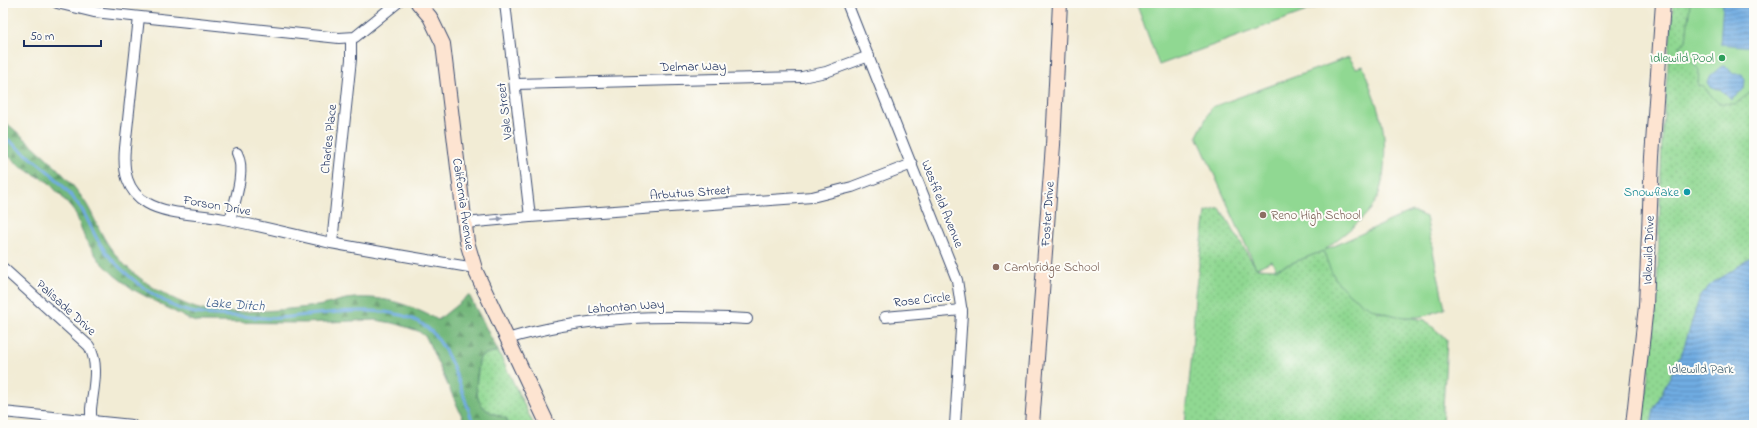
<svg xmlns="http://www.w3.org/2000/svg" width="1757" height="428" font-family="'Indie Flower',sans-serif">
	<defs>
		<pattern id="grass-dots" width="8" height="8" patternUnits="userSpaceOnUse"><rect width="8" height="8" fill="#90d892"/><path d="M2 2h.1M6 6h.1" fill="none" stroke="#7cba80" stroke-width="1.8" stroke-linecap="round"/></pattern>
		<pattern id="forest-firs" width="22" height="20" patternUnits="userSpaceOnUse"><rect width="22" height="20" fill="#74b87c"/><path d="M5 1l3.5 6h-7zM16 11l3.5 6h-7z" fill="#5e9669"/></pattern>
		<pattern id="water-rules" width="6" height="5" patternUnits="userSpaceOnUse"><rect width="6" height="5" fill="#70ace2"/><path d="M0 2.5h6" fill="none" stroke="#5b8cba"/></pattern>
	</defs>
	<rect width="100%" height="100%" fill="#fdfcf7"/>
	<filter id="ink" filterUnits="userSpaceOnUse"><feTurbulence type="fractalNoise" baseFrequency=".025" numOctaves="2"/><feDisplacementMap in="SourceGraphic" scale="8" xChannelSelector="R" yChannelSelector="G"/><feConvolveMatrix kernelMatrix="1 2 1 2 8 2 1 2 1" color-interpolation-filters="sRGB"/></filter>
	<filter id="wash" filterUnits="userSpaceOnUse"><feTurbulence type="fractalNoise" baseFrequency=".012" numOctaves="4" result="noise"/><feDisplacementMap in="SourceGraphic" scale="16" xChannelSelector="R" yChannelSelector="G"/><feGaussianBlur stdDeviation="0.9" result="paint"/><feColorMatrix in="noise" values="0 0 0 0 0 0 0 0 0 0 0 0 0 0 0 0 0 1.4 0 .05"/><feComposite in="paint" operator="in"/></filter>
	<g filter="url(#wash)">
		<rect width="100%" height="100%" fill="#f2ecd5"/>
		<g fill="url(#grass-dots)" stroke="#568478">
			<path d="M1673,3h81v422h-112l15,-126 5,-162z"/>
			<path d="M1220,208l36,60 20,1 47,-18 55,61 47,8 22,20 -5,85h-257l7,-73 3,-58 11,-82z"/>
			<path d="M498,351l36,74h-26l-2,-6c-6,-4 -14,-5 -19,-9 -14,-10 -11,-26 -9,-40 1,-4 0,-9 2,-12 3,-5 13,-5 18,-7z"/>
		</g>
		<path fill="url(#forest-firs)" stroke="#48746d" d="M3,120c28,24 56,46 78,76 10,13 15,28 23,42 19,33 52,54 86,68 16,7 38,6 54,6 25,-1 48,-3 73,-6 9,-1 19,-5 29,-7 34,-5 63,5 92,21l31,-25 29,56c-5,2 -15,2 -18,7 -2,3 -1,8 -2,12 -2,14 -5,30 9,40 5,4 13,5 20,9l1,6h-42l-40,-88 -8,-6 -21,-7 -21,-4 -72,3 -108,-1 -6,-2 -56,-30 -20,-15 -15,-15 -14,-21 -9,-25 -14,-17 -14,-15 -27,-15 -18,-16z"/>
		<g fill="#90d892" stroke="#568478">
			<path d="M1136,3h186l1,2 -164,60z"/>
			<path d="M1690,3h64v87l-19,14 -17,-1 -14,-16 -6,-1 1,-16 -20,-24 7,-5z"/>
			<path d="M1349,57l7,11 7,-2c6,18 13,35 18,53 6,24 6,69 -10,90 -13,16 -31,27 -46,41l87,-39 14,6 19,92c-9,2 -20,8 -29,8 -30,2 -67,-15 -82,-41 -5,-7 -7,-17 -11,-25l-47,18 -4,-8 -16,7 -59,-132 15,-29z"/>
		</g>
		<g fill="url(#water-rules)" stroke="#466ea0">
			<path d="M1723,3h31v44l-34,-3z"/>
			<path d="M1724,64l9,10h9l3,6 -1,9 -13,11 -11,-11 -8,-1 -4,-5 2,-7z"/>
			<path d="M1754,255v170h-103l3,-16 29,-59 17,-54 12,-13 17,-10z"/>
		</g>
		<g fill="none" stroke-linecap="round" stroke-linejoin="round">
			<path stroke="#70ace2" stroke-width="3" d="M3,136c16,13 33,25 48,38 10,9 19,20 27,30 9,11 13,26 21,38 17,27 45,48 74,64 20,10 43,9 66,10 13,1 26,3 40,2 42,-3 121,-21 154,15 22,26 29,61 41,92"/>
		</g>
	</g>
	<g filter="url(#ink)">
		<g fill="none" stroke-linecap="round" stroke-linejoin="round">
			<defs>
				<g id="street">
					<path d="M57,3l37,9 245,26 16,-1 42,-34"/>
					<path d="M505,3l25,214"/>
					<path d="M847,3l110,277 5,33 -7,112"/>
					<path d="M139,17l-14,131c-2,22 1,43 22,55 20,12 54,11 77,16 36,7 71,16 107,24 48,9 96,17 144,25"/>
					<path d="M515,84l287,-7 24,-5 43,-16"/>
					<path d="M230,220c5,-19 16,-50 7,-67"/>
					<path d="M465,223l65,-6 282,-20 40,-10 60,-23"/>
					<path d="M332,243l19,-184v-21"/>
					<path d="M3,268l86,78c11,19 4,43 2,63v7l5,9"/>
					<path d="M885,317l77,-7"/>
					<path d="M507,339c80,-24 158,-24 240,-20"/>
					<path d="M3,412l129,13"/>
				</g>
				<g id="secondary">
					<path d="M418,3l12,14 13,27 24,198 9,30 72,153"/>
					<path d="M1032,425l21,-280 7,-142"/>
					<path d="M1633,425l13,-119 6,-149 11,-154"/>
				</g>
			</defs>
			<use href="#street" stroke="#3b4b70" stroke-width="12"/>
			<use href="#secondary" stroke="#3b4b70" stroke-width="16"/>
			<use href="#street" stroke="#fff" stroke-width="10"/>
			<use href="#secondary" stroke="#fde4d1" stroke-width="14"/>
		</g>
		<defs><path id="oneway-solid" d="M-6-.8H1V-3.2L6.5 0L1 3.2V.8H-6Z"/></defs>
		<use fill="#8d97ae" href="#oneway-solid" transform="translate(497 219) rotate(-5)"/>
	</g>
	<circle fill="#2e9e5b" stroke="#fdfcf7" stroke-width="1.5" cx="1722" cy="58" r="4"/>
	<circle fill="#0f9aa8" stroke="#fdfcf7" stroke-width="1.5" cx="1687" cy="192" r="4"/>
	<g fill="#8d6e63" stroke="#fdfcf7" stroke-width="1.5">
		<circle cx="1263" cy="215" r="4"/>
		<circle cx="996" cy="267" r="4"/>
	</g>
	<g text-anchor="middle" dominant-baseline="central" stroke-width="4" stroke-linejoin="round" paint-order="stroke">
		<g font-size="13" fill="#27864d" stroke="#fdfcf7" text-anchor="end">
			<text x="1714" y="58">Idlewild Pool</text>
		</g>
		<g font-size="13" fill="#1b2f5e" stroke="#fdfcf7">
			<text transform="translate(693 67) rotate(-1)">Delmar Way</text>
			<text transform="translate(505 111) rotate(-97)">Vale Street</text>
			<text transform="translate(329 139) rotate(-84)">Charles Place</text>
			<text transform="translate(690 193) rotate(-4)">Arbutus Street</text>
			<text transform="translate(463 204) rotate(82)">California Avenue</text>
			<text transform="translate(942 204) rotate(68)">Westfield Avenue</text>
			<text transform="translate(217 206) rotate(10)">Forson Drive</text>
			<text transform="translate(1048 214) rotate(-86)">Foster Drive</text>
			<text transform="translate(1649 250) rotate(-88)">Idlewild Drive</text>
			<text transform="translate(922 300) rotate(-6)">Rose Circle</text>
			<text transform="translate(626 307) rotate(-4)">Lahontan Way</text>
			<text transform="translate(66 308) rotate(42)">Palisade Drive</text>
		</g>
		<g font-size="13" fill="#0d838f" stroke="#fdfcf7" text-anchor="end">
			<text x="1679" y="192">Snowflake</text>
		</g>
		<g font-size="13" fill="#785e54" stroke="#fdfcf7" text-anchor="start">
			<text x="1271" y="215">Reno High School</text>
			<text x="1004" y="267">Cambridge School</text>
		</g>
		<g font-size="13" fill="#38596b" stroke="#fdfcf7">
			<text x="1701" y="369">Idlewild Park</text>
		</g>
		<g font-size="14" font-style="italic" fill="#395b8c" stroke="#fdfcf7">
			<text transform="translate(235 305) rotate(4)">Lake Ditch</text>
		</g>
	</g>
	<rect width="1757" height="428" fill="none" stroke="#fdfcf7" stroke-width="16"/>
	<path d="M24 40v6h77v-6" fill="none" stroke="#1b2f5e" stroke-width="2"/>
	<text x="30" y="40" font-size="12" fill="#1b2f5e" stroke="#fdfcf7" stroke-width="3" paint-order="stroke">50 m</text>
</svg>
